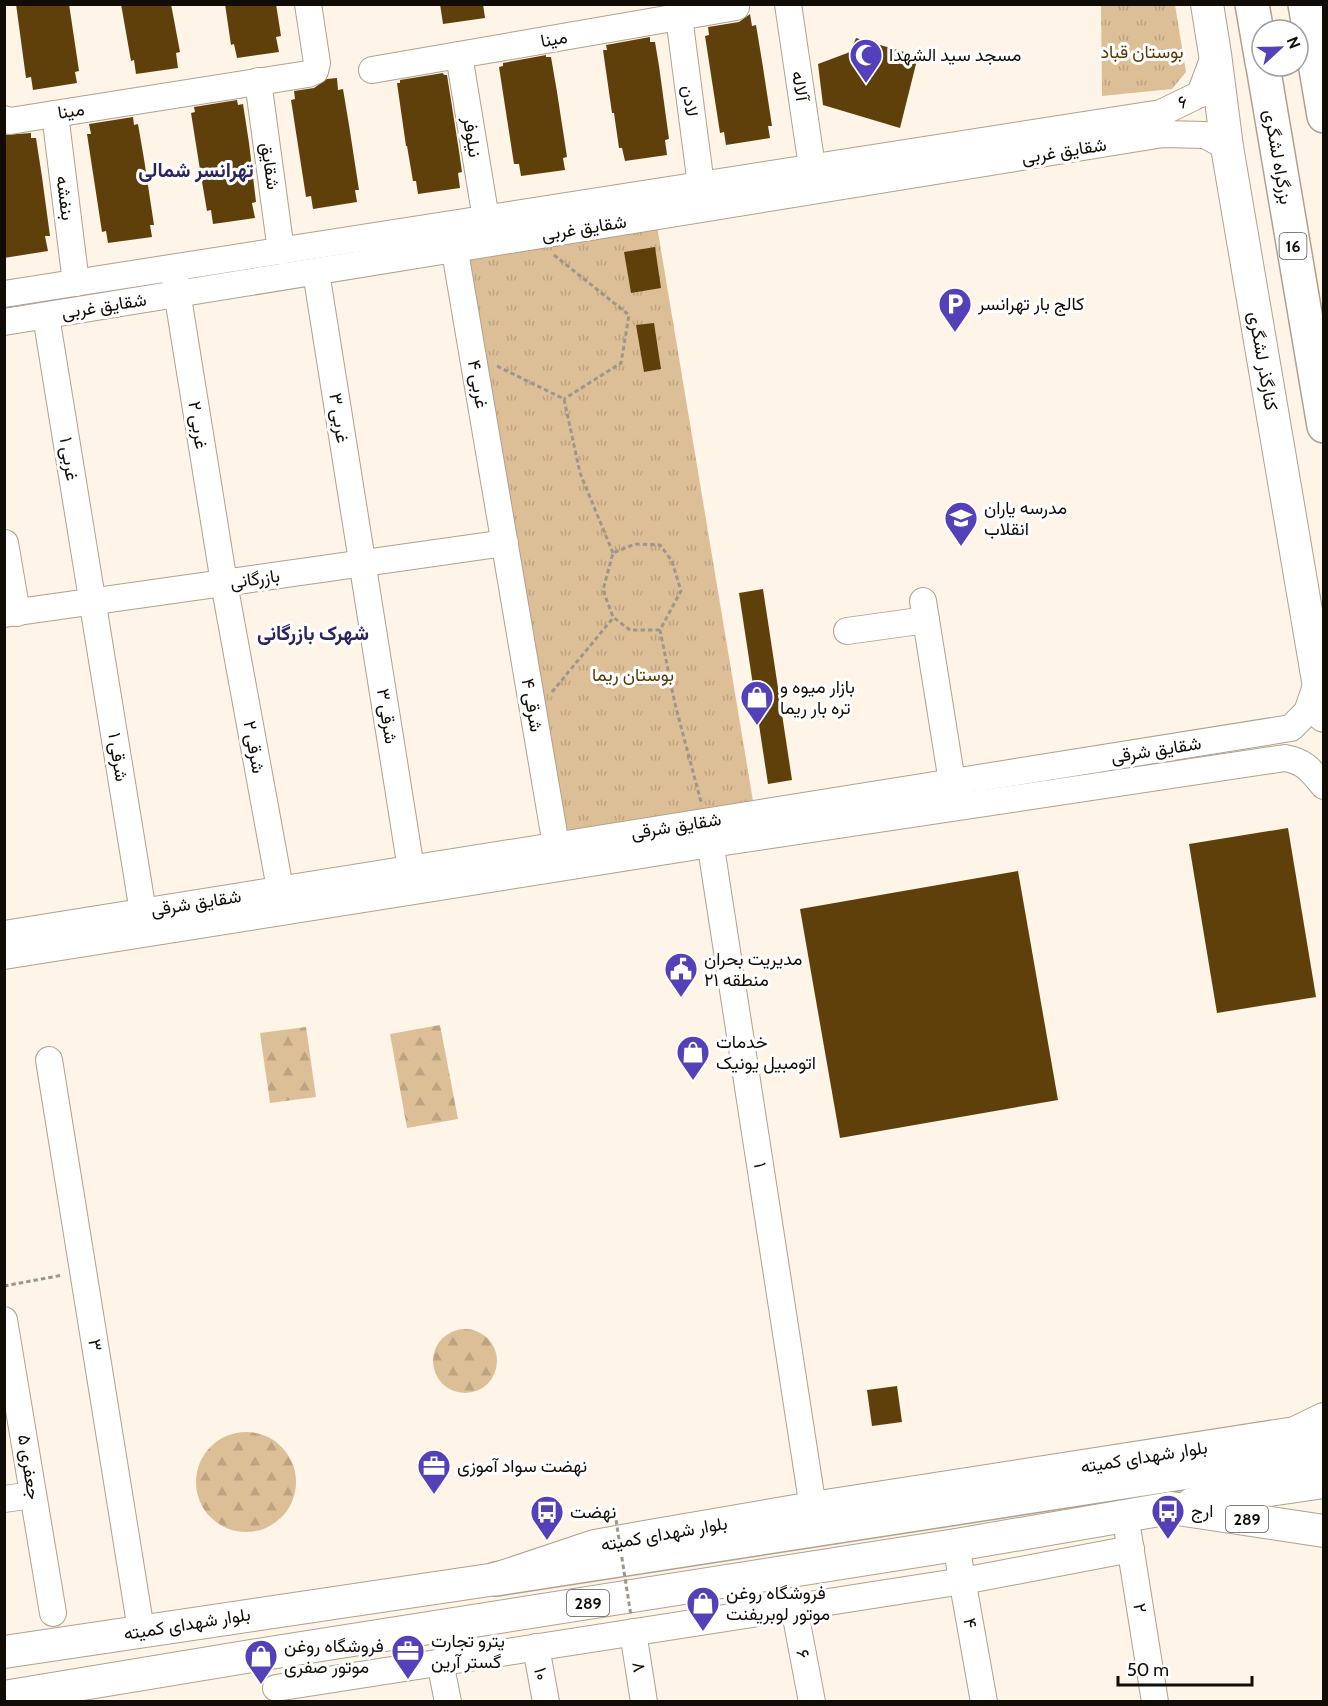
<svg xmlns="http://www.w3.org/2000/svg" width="1328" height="1706" font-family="Cabin,Vazirmatn,sans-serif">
	<defs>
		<pattern id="grass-tufts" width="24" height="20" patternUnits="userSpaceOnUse" patternTransform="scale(1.5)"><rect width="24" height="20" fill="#ddbf97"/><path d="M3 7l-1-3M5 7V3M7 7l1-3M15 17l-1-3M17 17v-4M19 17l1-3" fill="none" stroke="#bda381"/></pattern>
		<pattern id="forest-firs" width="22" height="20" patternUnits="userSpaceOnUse" patternTransform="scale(1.5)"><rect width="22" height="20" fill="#ddbf97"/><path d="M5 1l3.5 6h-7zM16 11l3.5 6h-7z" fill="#bda381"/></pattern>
	</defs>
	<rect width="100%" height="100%" fill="#fef4e8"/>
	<g fill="url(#grass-tufts)">
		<path d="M1101,5h74l11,67 -14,17 -70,7z"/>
		<path d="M655,214l99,593 -193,29 -97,-595z"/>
	</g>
	<g fill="url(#forest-firs)">
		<path d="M440,1025l18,94 -51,9 -17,-94z"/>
		<path d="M306,1027l10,70 -46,6 -10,-70z"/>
		<circle cx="465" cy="1361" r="32"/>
		<circle cx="246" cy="1482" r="50"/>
	</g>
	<g fill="#60400a">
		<path d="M16,4h53l10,67 -4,1 2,11 -44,7 -2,-13 -5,1z"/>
		<path d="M121,4h50l9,48 -4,1 2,15 -42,6 -2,-14 -3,1z"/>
		<path d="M225,4h51l5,32 -5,1 3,15 -42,6 -3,-14 -3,1z"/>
		<path d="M440,4h43l2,14 -42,6z"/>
		<path d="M750,14l2,12 4,-1 6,36 10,65h-4l2,12 -44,7 -2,-13 -4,1 -15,-97 4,-1 -1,-8 31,-5z"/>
		<path d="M650,37v5h5l4,24 10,73 -4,1 2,15 -42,6 -3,-13h-3l-5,-35h-2l-9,-63h4l-1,-5z"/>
		<path d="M856,38l62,18 -18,72 -77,-23 -5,-41 32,-12z"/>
		<path d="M546,55v2h5l6,35 10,65 -4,1 2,12 -44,6 -2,-12h-5l-15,-97 4,-1v-3z"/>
		<path d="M443,73l1,2h3l12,76 3,21 -4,1 2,15 -42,6 -2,-13h-3l-6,-35h-1l-9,-63h3v-3z"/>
		<path d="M337,78l1,12 5,-1 6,36 10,65h-4l2,12 -44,7 -2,-13 -5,1 -15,-97 4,-1 -1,-8 20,-3 13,-9z"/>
		<path d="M237,100l1,5 5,-1 6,39 7,59 -4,1 3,15 -42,6 -2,-14 -4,1 -6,-35 -10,-63 4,-1 -1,-5z"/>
		<path d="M133,117l1,8 4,-1 6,35 10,66h-4l2,12 -44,6 -2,-12 -4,1 -15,-98h4l-2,-10z"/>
		<path d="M31,133v5h5l6,39 8,59h-5l3,15 -44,7v-123z"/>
		<path d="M655,247l6,41 -30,5 -7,-41z"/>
		<path d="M654,323l7,46 -17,3 -8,-47z"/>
		<path d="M763,589l29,191 -24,4 -29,-191z"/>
		<path d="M1288,828l28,169 -99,16 -28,-169z"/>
		<path d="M1018,871l40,229 -218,38 -40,-229z"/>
		<path d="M897,1386l5,36 -30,4 -5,-36z"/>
	</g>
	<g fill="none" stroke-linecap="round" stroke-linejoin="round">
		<defs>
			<g id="minor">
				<path d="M788,4l24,163"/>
				<path d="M679,17l22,168"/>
				<path d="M459,55l27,164"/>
				<path d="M372,70l364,-63"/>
				<path d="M258,81l23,170"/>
				<path d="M55,114l21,169"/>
				<path d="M4,119l6,2 298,-47 7,-3 2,-8 -9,-59"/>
				<path d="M452,234l107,629"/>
				<path d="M316,272l95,597"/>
				<path d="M175,279l49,304 59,322"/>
				<path d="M4,294l1157,-181 39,-19 15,-40"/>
				<path d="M46,316l97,596"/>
				<path d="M4,322l1159,-188 42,1 22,12"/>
				<path d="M5,543l12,70"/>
				<path d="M923,601l29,181"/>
				<path d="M4,614l501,-71"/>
				<path d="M847,631l79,-11"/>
				<path d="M708,828l105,680"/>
				<path d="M4,934l1287,-206 16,-16 11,-32"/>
				<path d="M4,956l707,-112 574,-86c21,4 25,12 39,28"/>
				<path d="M49,1060l92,570"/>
				<path d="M4,1320l49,293"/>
				<path d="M4,1499l29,-4"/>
				<path d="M1128,1533l27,169"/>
				<path d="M956,1545l28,157"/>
				<path d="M794,1607l18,95"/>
				<path d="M633,1632l11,70"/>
				<path d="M536,1647l10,55"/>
				<path d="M440,1662l8,40"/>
				<path d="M276,1688l687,-107 168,-32"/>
			</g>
			<g id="major">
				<path d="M1207,4l8,50 12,93 97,569"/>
				<path d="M1192,1504l69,-13 63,-9"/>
				<path d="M4,1652l492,-73 99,-33 44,-8 174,-30 482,-75 29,-14"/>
				<path d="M4,1697l266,-44 686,-108 215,-37 153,23"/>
			</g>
			<g id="highway">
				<path d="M1252,4l10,58"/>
				<path d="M1305,4l19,112"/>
				<path d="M1263,66l61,360"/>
				<path d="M496,1579l828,-128"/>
			</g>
		</defs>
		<use href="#minor" stroke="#b0a18d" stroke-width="28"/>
		<use href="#major" stroke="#b0a18d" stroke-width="34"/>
		<use href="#highway" stroke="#b0a18d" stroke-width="36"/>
		<g stroke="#9e968d" stroke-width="3" stroke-dasharray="4.5 3" stroke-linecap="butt">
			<path d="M554,255l75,60 -8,48 -57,36"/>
			<path d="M497,366l67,33 16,74 33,80"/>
			<path d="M660,630h-30l-17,-13 -10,-27 10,-37 22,-9 25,1 12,16 9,30 -21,39 15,74 26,98"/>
			<path d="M552,692l61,-74"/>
			<path d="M4,1286l59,-11"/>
		</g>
		<use href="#minor" stroke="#fff" stroke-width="26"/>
		<use href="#major" stroke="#fff" stroke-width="32"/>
		<use href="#highway" stroke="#fff" stroke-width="33"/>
		<path stroke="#9e968d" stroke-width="3" stroke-dasharray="4.5 3" stroke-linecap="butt" d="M616,1520l15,96"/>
	</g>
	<defs>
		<symbol id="mosque-pin" viewBox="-11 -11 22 30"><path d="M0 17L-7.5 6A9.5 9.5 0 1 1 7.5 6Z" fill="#5441b9" stroke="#fff"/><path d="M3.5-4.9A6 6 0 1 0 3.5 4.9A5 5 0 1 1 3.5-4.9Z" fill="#fff"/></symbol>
		<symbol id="parking-pin" viewBox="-11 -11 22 30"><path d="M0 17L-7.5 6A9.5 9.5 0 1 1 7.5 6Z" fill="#5441b9" stroke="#fff"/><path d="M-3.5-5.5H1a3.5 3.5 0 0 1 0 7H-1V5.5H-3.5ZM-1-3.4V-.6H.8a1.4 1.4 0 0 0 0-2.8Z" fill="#fff"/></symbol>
		<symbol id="school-pin" viewBox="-11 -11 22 30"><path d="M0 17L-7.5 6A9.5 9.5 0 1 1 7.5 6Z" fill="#5441b9" stroke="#fff"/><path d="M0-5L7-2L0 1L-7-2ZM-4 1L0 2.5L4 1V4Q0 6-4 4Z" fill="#fff"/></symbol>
		<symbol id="shop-pin" viewBox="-11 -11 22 30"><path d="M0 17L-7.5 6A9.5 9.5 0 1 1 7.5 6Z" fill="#5441b9" stroke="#fff"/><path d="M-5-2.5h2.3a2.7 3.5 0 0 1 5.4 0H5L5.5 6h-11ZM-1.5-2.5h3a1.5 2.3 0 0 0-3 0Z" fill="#fff"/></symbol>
		<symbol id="civic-pin" viewBox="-11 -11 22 30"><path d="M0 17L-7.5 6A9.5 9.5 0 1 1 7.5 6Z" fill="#5441b9" stroke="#fff"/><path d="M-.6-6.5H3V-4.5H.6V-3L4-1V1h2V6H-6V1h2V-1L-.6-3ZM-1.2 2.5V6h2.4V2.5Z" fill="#fff"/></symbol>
		<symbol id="office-pin" viewBox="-11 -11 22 30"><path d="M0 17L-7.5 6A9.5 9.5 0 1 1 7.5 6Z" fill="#5441b9" stroke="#fff"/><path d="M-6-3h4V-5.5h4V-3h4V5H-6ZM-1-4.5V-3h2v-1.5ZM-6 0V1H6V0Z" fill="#fff"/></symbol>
		<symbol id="bus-pin" viewBox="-11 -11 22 30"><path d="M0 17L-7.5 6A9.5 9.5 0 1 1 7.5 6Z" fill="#5441b9" stroke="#fff"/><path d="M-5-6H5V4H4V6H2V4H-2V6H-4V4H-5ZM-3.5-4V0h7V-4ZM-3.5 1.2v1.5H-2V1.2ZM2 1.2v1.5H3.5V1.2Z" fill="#fff"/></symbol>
	</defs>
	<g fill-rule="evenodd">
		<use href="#mosque-pin" x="847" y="36" width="38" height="52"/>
		<use href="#parking-pin" x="936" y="285" width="38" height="52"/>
		<use href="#school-pin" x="942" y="499" width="38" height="52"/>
		<use href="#shop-pin" x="738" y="678" width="38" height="52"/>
		<use href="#civic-pin" x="662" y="950" width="38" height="52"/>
		<use href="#shop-pin" x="674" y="1033" width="38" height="52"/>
		<use href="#office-pin" x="415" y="1447" width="38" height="52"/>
		<use href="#bus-pin" x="1149" y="1492" width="38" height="52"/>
		<use href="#bus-pin" x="528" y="1493" width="38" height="52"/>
		<use href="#shop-pin" x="684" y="1584" width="38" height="52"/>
		<use href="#office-pin" x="389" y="1632" width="38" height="52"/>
		<use href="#shop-pin" x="242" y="1637" width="38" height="52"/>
	</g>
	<g text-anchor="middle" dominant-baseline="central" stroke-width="6" stroke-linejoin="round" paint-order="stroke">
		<g fill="#fff" stroke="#585551" stroke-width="1.5">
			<rect x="1279.5" y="233" width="27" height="26" rx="4.5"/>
			<rect x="1226" y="1506" width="42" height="26" rx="4.5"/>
			<rect x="567" y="1590" width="42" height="26" rx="4.5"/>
		</g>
		<g font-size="16" font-weight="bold" fill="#110c06">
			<text x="1293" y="246">16</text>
			<text x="1247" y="1519">289</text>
			<text x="588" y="1603">289</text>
		</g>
		<g font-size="18" fill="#110c06" stroke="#fff">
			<text transform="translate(554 39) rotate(-10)">مینا</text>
			<text transform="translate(800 86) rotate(81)">آلاله</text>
			<text transform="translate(690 101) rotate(83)">لادن</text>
			<text transform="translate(1183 102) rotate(-27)">۶</text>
			<text transform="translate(71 111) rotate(-9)">مینا</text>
			<text transform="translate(472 137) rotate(81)">نیلوفر</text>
			<text transform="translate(1064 151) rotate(-9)">شقایق غربی</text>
			<text transform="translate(1278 157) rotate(80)">بزرگراه لشگری</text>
			<text transform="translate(270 166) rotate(82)">شقایق</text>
			<text transform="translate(65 198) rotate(83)">بنفشه</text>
			<text transform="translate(584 228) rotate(-9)">شقایق غربی</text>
			<text transform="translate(104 306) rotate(-9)">شقایق غربی</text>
			<text transform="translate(1263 361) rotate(80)">کنارگذر لشگری</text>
			<text transform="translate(478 384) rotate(80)">۴ غربی</text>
			<text transform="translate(339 418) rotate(81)">۳ غربی</text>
			<text transform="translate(198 425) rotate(81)">۲ غربی</text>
			<text transform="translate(69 459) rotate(81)">۱ غربی</text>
			<text transform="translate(255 579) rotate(-8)">بازرگانی</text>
			<text transform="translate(532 705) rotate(80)">۴ شرقی</text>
			<text transform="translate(387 716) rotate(81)">۳ شرقی</text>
			<text transform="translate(254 747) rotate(80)">۲ شرقی</text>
			<text transform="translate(1156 750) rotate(-9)">شقایق شرقی</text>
			<text transform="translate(118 757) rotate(81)">۱ شرقی</text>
			<text transform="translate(676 826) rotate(-9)">شقایق شرقی</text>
			<text transform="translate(196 903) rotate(-9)">شقایق شرقی</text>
			<text transform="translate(760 1165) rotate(81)">۱</text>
			<text transform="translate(95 1345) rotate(81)">۳</text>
			<text transform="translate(1144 1457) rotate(-9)">بلوار شهدای کمیته</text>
			<text transform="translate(29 1467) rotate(81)">جعفری ۵</text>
			<text transform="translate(664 1534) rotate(-10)">بلوار شهدای کمیته</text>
			<text transform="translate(1140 1608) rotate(81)">۲</text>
			<text transform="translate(970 1623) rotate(80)">۴</text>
			<text transform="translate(187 1624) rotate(-9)">بلوار شهدای کمیته</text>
			<text transform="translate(803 1654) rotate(79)">۶</text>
			<text transform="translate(639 1667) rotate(81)">۸</text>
			<text transform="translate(541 1674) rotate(79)">۱۰</text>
		</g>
		<g font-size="18" fill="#583902" stroke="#fff">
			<text x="1142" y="52">بوستان قباد</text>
			<text x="633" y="675">بوستان ریما</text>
		</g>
		<g font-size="18" fill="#110c06" stroke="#fff" text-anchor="start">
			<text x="889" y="55">مسجد سید الشهدا</text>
			<text x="978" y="304">کالج بار تهرانسر</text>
			<text x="984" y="508">مدرسه یاران<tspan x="984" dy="21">انقلاب</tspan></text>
			<text x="780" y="687">بازار میوه و<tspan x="780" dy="21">تره بار ریما</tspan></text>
			<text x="704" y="959">مدیریت بحران<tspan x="704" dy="21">منطقه ۲۱</tspan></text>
			<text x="716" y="1042">خدمات<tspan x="716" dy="21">اتومبیل یونیک</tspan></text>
			<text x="457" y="1466">نهضت سواد آموزی</text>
			<text x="1191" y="1511">ارج</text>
			<text x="570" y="1512">نهضت</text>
			<text x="726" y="1593">فروشگاه روغن<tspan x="726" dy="21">موتور لوبریفنت</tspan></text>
			<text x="431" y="1641">پترو تجارت<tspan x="431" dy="21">گستر آرین</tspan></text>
			<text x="284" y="1646">فروشگاه روغن<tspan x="284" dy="21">موتور صفری</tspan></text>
		</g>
		<g font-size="20" font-weight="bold" fill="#2b245f" stroke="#fff">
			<text x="196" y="170">تهرانسر شمالی</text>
			<text x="313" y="633">شهرک بازرگانی</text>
		</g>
	</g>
	<rect width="1328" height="1706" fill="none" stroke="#110c06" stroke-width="12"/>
	<g transform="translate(1280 48) rotate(68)"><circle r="28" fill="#ffffff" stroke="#a09e9b" stroke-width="1.5"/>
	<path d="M0-4.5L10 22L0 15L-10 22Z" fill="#5441b9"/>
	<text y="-9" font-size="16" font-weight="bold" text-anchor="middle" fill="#110c06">N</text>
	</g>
	<path d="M1118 1676v9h134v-9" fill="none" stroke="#110c06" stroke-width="3"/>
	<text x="1127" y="1676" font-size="18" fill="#110c06" stroke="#ffffff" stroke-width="4.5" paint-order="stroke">50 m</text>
</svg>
